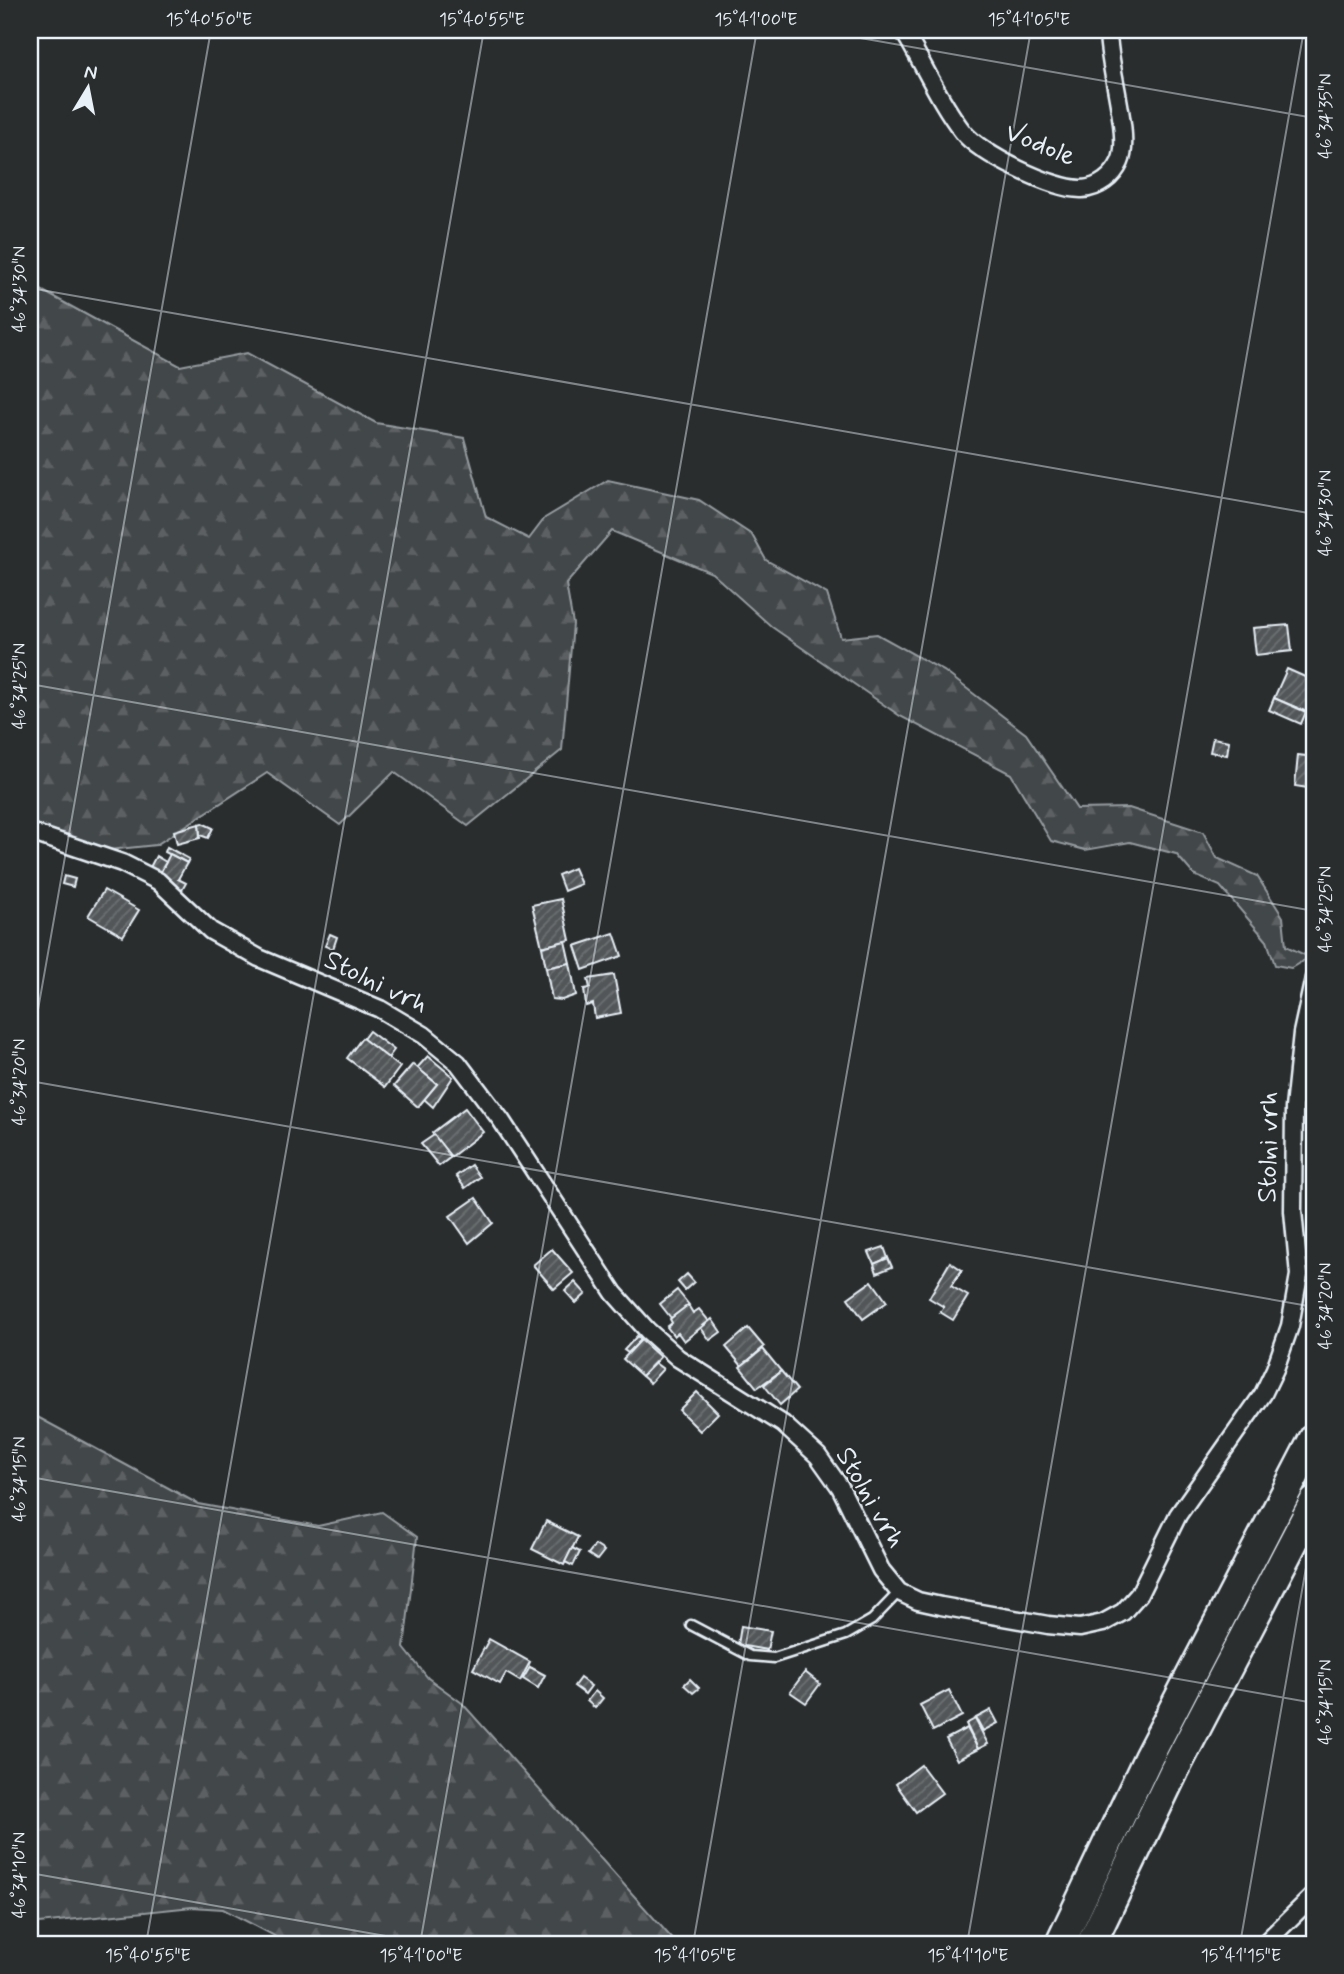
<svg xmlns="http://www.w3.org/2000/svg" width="1344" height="1974" font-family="Mynerve,sans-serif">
	<defs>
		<pattern id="forest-firs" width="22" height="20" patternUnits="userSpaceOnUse" patternTransform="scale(1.75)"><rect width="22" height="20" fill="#424648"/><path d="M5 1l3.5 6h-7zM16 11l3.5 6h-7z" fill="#5d6163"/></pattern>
		<pattern id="building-hatch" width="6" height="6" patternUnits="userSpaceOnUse" patternTransform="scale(1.75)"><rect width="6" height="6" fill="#535759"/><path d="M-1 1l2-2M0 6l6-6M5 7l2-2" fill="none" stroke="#6c7072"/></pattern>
	</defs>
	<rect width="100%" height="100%" fill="#2a2d2e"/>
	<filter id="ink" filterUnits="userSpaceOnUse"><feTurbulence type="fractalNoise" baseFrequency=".0143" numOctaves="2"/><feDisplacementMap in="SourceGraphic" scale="14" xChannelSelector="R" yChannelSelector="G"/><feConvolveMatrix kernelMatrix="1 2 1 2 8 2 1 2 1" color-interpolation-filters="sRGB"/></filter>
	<g filter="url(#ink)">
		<g fill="url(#forest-firs)" stroke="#959ca0" stroke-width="2">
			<path d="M30,284l150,82 67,-13 129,70 88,15 22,79 43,22 16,-21 63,-38 91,20 53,35 14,25 61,34 14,44 36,-4 67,37 82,63 51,75 52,-1 74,24 14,26 40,18 26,41 3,29 23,11 -18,11 -16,-3 -8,-24 -47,-55 -26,-11 -18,-21 -46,-12 -45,8 -34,-9 -40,-67 -111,-58 -128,-89 -60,-54 -100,-42 -46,53 7,40 -11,126 -94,76 -74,-54 -54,53 -73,-52 -111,72 -47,5 -79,-27z"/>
			<path d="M30,1413l168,91 120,22 64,-14 35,25 -13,111 24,30 34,25 215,241h-393l-11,-9 -50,-26 -31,-2 -162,17z"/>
		</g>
		<g fill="url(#building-hatch)" stroke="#e8f1f8" stroke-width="2">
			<path d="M1289,625l3,26 -36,4 -3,-27z"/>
			<path d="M1287,669l27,12v34l-40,-17z"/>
			<path d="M1274,698l32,14 -5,12 -32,-14z"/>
			<path d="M1213,738l16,3 -2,14 -17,-3z"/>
			<path d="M1298,755l16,2v32l-19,-3z"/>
			<path d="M202,823l11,5 -5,10 -8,-3 -1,-11z"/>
			<path d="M199,824l1,14 -23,6 -3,-13z"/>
			<path d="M167,847l22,12 -2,4 -22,-11z"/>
			<path d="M170,854l17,9 -9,16 8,4 -5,9 -24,-13z"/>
			<path d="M156,856l10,6 -8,14 -10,-5z"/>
			<path d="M574,868l7,16 -17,7 -6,-16z"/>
			<path d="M64,876l11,3 -2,8 -11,-3z"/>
			<path d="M104,890l35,20 -16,26 -35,-20z"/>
			<path d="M561,899l9,41 -28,7 -10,-42z"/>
			<path d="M614,933l8,23 -39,14 -8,-24z"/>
			<path d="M330,934l7,3 -4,12 -8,-3z"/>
			<path d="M565,941l5,22 -24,5 -4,-21z"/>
			<path d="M570,963l6,32 -14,5 -10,-1 -6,-31z"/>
			<path d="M614,975l7,38 -26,5 -2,-14 -7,2 -2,-17 6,-1 -2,-9z"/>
			<path d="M369,1031l25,19 -6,8 -25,-19z"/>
			<path d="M362,1038l38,29 -15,20 -38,-29z"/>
			<path d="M428,1056l25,21 -20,30 -9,-8 13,-15 -20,-16z"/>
			<path d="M413,1064l24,20 -19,23 -24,-21z"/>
			<path d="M465,1108l18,24 -32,25 -19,-24z"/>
			<path d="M434,1135l17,22 -12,9 -18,-22z"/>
			<path d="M471,1165l9,12 -15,11 -9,-12z"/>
			<path d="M476,1198l17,25 -24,20 -19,-27z"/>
			<path d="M884,1247l4,11 -14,6 -5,-12z"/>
			<path d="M552,1249l21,24 -19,16 -21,-24z"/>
			<path d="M888,1258l4,9 -15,6 -3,-9z"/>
			<path d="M950,1262l12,8 -11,16 17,10 -15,24 -13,-8 4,-5 -15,-9z"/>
			<path d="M687,1274l7,8 -9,8 -7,-8z"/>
			<path d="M872,1281l15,21 -24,17 -15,-21z"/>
			<path d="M575,1282l11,12 -10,9 -11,-12z"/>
			<path d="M677,1290l12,15 -18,13 -11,-14z"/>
			<path d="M688,1305l5,8 6,-4 10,12 -25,20 -6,-8 -4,3 -7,-9 5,-4 -2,-4z"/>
			<path d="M712,1319l9,13 -11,8 -9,-12z"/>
			<path d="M748,1328l16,19 -22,19 -16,-19z"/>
			<path d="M637,1336l4,4 -13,13 -4,-3z"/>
			<path d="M641,1340l19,17 -18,19 -19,-17z"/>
			<path d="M763,1349l18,22 -24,17 -17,-21z"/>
			<path d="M655,1363l8,6 -13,14 -8,-7z"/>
			<path d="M781,1371l16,19 -17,15 -16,-20z"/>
			<path d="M697,1392l21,21 -18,18 -21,-21z"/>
			<path d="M546,1521l32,16 -14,28 -32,-16z"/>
			<path d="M595,1545l9,6 -7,9 -9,-6z"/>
			<path d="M572,1548l8,4 -7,14 -8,-4z"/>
			<path d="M741,1626l30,5 -4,19 -29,-5z"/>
			<path d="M489,1639l41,23 -10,19 -14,-8 -6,11 -27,-15z"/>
			<path d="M530,1667l15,8 -7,13 -15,-9z"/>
			<path d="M805,1672l15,12 -14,19 -16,-11z"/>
			<path d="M580,1678l11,8 -6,8 -11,-8z"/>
			<path d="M690,1679l9,9 -6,5 -9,-8z"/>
			<path d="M949,1690l13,26 -29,15 -13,-26z"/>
			<path d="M595,1691l8,7 -8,10 -8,-7z"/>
			<path d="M991,1710l7,13 -15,8 -7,-13z"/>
			<path d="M975,1719l13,25 -10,5 -12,-25z"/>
			<path d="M967,1728l11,21 -21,11 -11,-21z"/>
			<path d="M921,1765l21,28 -26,19 -20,-28z"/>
		</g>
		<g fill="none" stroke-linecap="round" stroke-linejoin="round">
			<defs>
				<path id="service" d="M691,1625l59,31 24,2 72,-23 26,-15 27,-28"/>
				<g id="minor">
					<path d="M903,30c20,33 36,71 60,102 17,22 91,58 119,57 17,-1 31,-12 38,-27 12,-26 -13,-98 -12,-132"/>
					<path d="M30,832l92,31 36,18 53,50 48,27 121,51 44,26 34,28 43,57 113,173 33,37 31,28 105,66 35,32 22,31 41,83 18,22 19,9 23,5 107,19 32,3 23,-5 20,-11 16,-18 39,-79 85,-121 12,-25 15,-43 9,-51 -6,-64 1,-103 8,-75 12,-55"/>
					<path d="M1264,1944l50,-49"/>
				</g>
				<g id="motorway">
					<path d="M1060,1944l88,-186 166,-320"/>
					<path d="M1091,1944l83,-173 140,-269"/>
				</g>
			</defs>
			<use href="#service" stroke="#e8f1f8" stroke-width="13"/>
			<use href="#minor" stroke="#e8f1f8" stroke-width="21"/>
			<use href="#motorway" stroke="#e8f1f8" stroke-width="33"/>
			<use href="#service" stroke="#2a2d2e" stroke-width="8"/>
			<use href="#minor" stroke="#2a2d2e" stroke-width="16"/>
			<use href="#motorway" stroke="#2a2d2e" stroke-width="28"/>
		</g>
	</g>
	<path fill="none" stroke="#e8f1f8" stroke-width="2" stroke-opacity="0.45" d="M815,30l499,88M30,288l1284,226M30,684l1284,227M30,1055l181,-1025M30,1081l1284,226M30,1477l1284,226M30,1873l401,71M146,1944l338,-1914M420,1944l337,-1914M693,1944l338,-1914M967,1944l337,-1914M1240,1944l74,-422"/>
	<g text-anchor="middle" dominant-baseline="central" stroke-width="5" stroke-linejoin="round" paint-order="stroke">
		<g font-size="28" fill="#e8f1f8" stroke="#2a2d2e">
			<text transform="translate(1040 145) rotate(22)">Vodole</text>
			<text transform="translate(376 983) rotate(26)">Stolni vrh</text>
			<text transform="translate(1269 1147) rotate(-89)">Stolni vrh</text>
			<text transform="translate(870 1498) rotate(60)">Stolni vrh</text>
		</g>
	</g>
	<rect width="1344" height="1974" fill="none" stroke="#2a2d2e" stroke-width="77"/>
	<g transform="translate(88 88) rotate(10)" stroke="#2a2d2e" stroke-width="5" paint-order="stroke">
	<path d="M0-5L12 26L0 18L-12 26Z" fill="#e8f1f8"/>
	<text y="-10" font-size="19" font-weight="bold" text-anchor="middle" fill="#e8f1f8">N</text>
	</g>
	<rect x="38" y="38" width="1268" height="1898" fill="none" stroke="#e8f1f8" stroke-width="2.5"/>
	<g font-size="18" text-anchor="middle" fill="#e8f1f8">
		<text x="209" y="25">15°40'50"E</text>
		<text x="482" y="25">15°40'55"E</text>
		<text x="756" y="25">15°41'00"E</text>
		<text x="1029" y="25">15°41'05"E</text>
		<text transform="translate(1325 116) rotate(-90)" y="6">46°34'35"N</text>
		<text transform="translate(19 289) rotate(-90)" y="6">46°34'30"N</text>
		<text transform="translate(1325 513) rotate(-90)" y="6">46°34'30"N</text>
		<text transform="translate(19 686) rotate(-90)" y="6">46°34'25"N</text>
		<text transform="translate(1325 909) rotate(-90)" y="6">46°34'25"N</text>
		<text transform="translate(19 1082) rotate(-90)" y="6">46°34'20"N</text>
		<text transform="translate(1325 1306) rotate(-90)" y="6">46°34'20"N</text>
		<text transform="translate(19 1479) rotate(-90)" y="6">46°34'15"N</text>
		<text transform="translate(1325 1702) rotate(-90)" y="6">46°34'15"N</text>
		<text transform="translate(19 1875) rotate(-90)" y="6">46°34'10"N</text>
		<text x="148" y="1961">15°40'55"E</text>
		<text x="421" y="1961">15°41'00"E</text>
		<text x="695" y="1961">15°41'05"E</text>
		<text x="968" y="1961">15°41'10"E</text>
		<text x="1241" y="1961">15°41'15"E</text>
	</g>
</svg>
